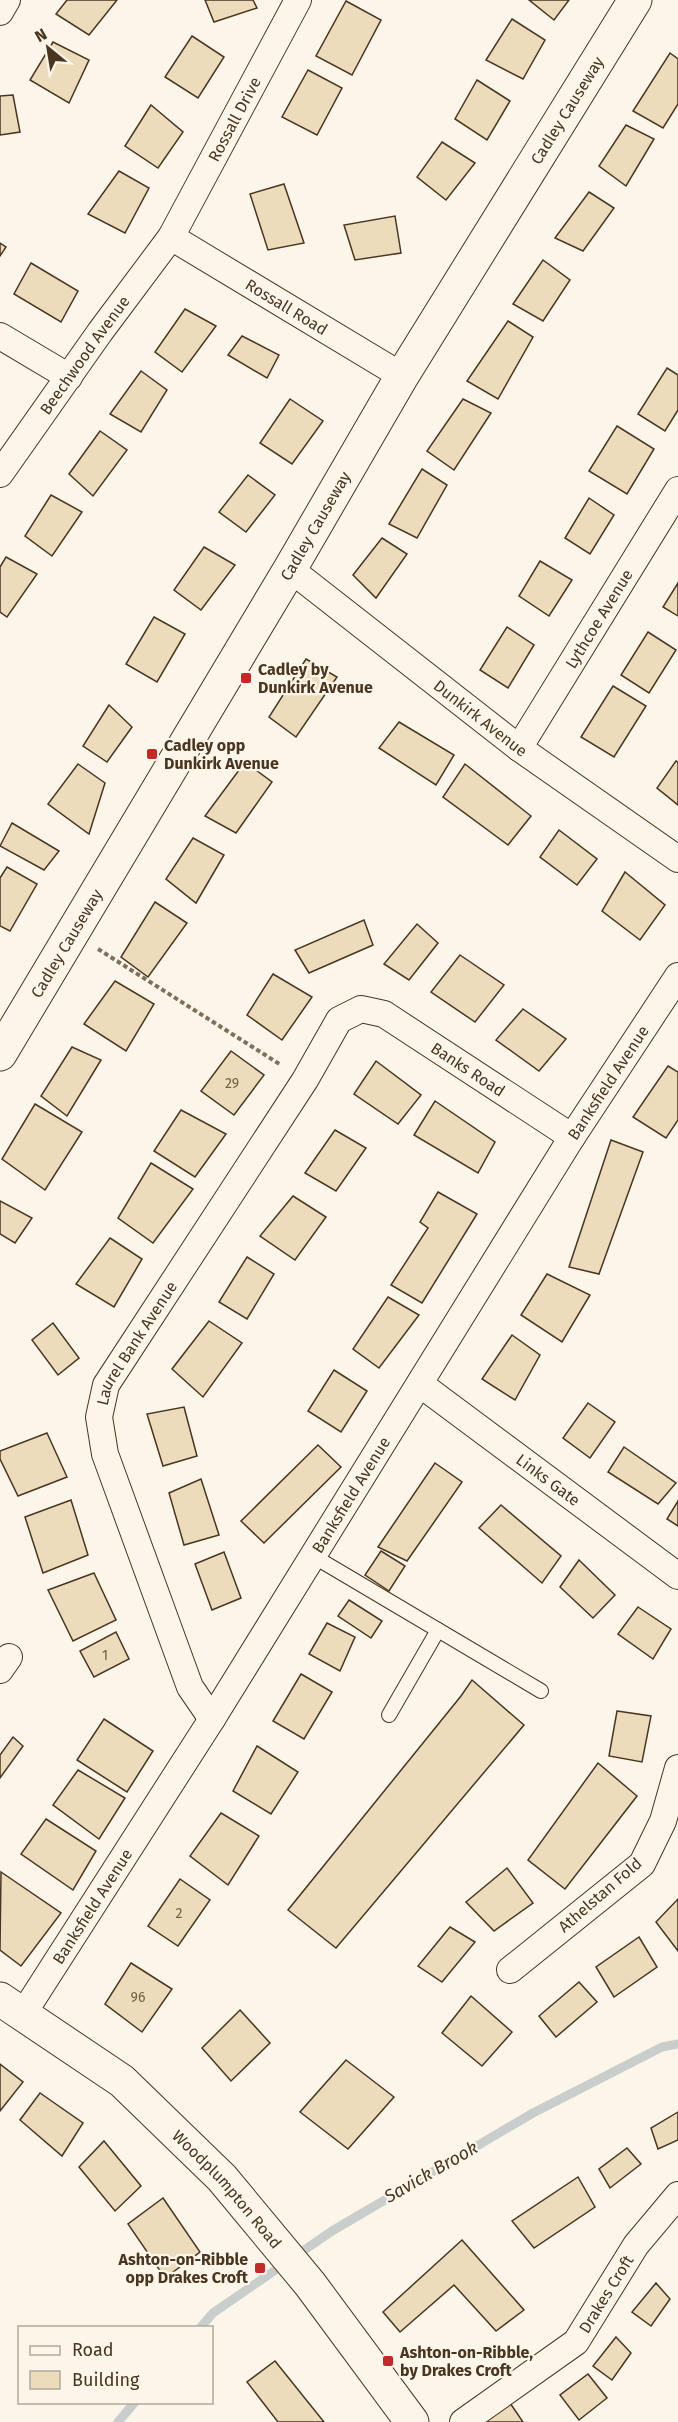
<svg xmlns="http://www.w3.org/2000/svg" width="678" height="2422" font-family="'Fira Sans',sans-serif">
	<rect width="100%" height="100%" fill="#fbf6e9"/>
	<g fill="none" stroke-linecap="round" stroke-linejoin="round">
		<g stroke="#c9cecd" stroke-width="9">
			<path d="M200,2328l13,-15 119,-82 201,-118 129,-66 16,-3"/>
			<path d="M118,2422l17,-20"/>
		</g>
	</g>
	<g fill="#ecdcbc" stroke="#4a3520" stroke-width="1.5">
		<path d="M67,0h50l-28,35 -33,-21z"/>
		<path d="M205,0h48l4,8 -43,14z"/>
		<path d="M529,0h40l-15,20z"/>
		<path d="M346,1l35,19 -29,55 -36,-19z"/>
		<path d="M512,19l33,21 -22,39 -37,-19z"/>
		<path d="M192,36l32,21 -26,41 -33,-21z"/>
		<path d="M53,42l36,18 -20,43 -39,-23z"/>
		<path d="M670,53l8,6v45l-15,24 -30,-17z"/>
		<path d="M308,70l34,18 -25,47 -35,-18z"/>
		<path d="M477,80l33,21 -23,39 -32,-21z"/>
		<path d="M13,95l7,37 -20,3v-39z"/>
		<path d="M151,105l32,27 -25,36 -33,-22z"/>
		<path d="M626,125l28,14 -28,47 -27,-20z"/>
		<path d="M442,142l33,21 -29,37 -29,-23z"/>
		<path d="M119,171l30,17 -24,45 -37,-19z"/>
		<path d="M284,184l20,59 -36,7 -18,-56z"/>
		<path d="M589,192l25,16 -31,43 -28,-13z"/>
		<path d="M395,216l6,37 -46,7 -11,-35z"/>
		<path d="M0,243l6,4 -6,9z"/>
		<path d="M543,260l27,20 -27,41 -30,-17z"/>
		<path d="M31,263l47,28 -17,31 -47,-28z"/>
		<path d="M185,309l31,17 -34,46 -27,-20z"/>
		<path d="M508,321l25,16 -35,62 -31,-18z"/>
		<path d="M242,336l37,19 -12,23 -39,-23z"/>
		<path d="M667,368l11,7v35l-13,21 -27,-17z"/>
		<path d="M141,371l26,19 -26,42 -31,-18z"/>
		<path d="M290,399l33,22 -31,43 -32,-21z"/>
		<path d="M463,399l28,14 -37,57 -27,-19z"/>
		<path d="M617,426l37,23 -27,45 -38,-23z"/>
		<path d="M100,431l27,19 -34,46 -24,-22z"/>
		<path d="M422,469l25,16 -30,53 -28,-14z"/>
		<path d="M248,475l27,20 -29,37 -27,-20z"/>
		<path d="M51,495l31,17 -30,44 -27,-20z"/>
		<path d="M589,498l25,17 -24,39 -25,-16z"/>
		<path d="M382,538l25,16 -31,44 -23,-23z"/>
		<path d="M204,547l31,18 -34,45 -27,-20z"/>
		<path d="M6,557l31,17 -30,43 -7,-5v-45z"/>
		<path d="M540,561l32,19 -23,36 -30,-20z"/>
		<path d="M678,583v33l-15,-9z"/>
		<path d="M154,617l31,17 -28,48 -31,-18z"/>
		<path d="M507,627l27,18 -26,43 -28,-18z"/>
		<path d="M648,632l28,18 -27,43 -28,-18z"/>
		<path d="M306,659l31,18 -41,60 -27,-20z"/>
		<path d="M613,686l33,20 -32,51 -33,-20z"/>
		<path d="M109,705l23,22 -25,35 -24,-16z"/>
		<path d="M399,722l55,33 -18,30 -57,-37z"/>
		<path d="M676,761l2,1v43l-21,-17z"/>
		<path d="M245,762l27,20 -36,51 -31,-17z"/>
		<path d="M78,764l27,19 -16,51 -41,-30z"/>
		<path d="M465,764l66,52 -23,29 -65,-48z"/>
		<path d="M12,823l47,28 -15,19 -44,-24z"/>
		<path d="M559,830l38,29 -20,26 -37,-28z"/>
		<path d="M193,838l31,17 -28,48 -30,-24z"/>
		<path d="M7,867l30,17 -27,47 -10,-5v-48z"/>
		<path d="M625,872l40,33 -25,35 -38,-29z"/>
		<path d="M155,902l32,21 -39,54 -27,-20z"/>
		<path d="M364,920l9,25 -64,28 -14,-23z"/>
		<path d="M417,924l21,19 -29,37 -25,-16z"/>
		<path d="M460,955l44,30 -29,37 -44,-30z"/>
		<path d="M273,974l39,23 -30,43 -35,-25z"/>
		<path d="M115,981l39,23 -28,47 -42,-27z"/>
		<path d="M523,1009l43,30 -27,32 -43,-31z"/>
		<path d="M72,1047l29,13 -34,56 -26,-20z"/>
		<path d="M231,1051l33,24 -30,40 -33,-24z"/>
		<path d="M376,1061l45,34 -23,29 -44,-30z"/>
		<path d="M668,1066l10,6v48l-12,18 -33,-21z"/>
		<path d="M435,1101l60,41 -17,31 -64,-38z"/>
		<path d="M35,1104l47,28 -37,58 -43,-31z"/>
		<path d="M181,1110l45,24 -31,43 -41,-26z"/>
		<path d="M335,1130l31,18 -30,43 -31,-18z"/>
		<path d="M611,1140l32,12 -44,122 -30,-7z"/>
		<path d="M151,1163l42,26 -40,54 -35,-25z"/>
		<path d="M438,1192l39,22 -55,89 -31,-18 37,-57 -8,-6z"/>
		<path d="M293,1196l33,21 -31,43 -35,-24z"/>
		<path d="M0,1201l32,17 -17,25 -15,-9z"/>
		<path d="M110,1238l32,21 -28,48 -38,-23z"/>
		<path d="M247,1257l27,17 -27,45 -28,-17z"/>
		<path d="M547,1274l43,21 -28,47 -41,-27z"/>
		<path d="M388,1297l31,18 -40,53 -26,-19z"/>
		<path d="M209,1321l33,22 -39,54 -31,-28z"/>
		<path d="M53,1323l26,35 -21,17 -26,-35z"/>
		<path d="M512,1335l28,20 -25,45 -33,-21z"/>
		<path d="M334,1370l33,21 -26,41 -33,-21z"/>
		<path d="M588,1403l27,19 -25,36 -27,-20z"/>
		<path d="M184,1407l13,49 -34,10 -16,-52z"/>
		<path d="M47,1433l20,44 -49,19 -18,-37v-8z"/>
		<path d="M318,1445l23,22 -77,76 -23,-22z"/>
		<path d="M624,1447l52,36 -18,21 -50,-32z"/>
		<path d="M435,1463l27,19 -55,79 -29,-14z"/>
		<path d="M201,1479l18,56 -35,10 -15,-52z"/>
		<path d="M71,1500l17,55 -45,18 -18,-56z"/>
		<path d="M678,1501v25l-11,-7z"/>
		<path d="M501,1505l60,51 -19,27 -63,-55z"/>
		<path d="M381,1551l24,15 -16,25 -24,-16z"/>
		<path d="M224,1552l17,46 -29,12 -17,-46z"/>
		<path d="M579,1560l36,35 -22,23 -33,-31z"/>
		<path d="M94,1573l22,47 -43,21 -25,-51z"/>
		<path d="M349,1600l33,21 -11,17 -33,-22z"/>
		<path d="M638,1607l33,22 -18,30 -35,-25z"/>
		<path d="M327,1623l28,14 -15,34 -31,-17z"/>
		<path d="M116,1632l13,27 -35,18 -14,-26z"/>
		<path d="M301,1674l31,18 -28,47 -31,-18z"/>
		<path d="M472,1680l52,45 -188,223 -48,-38 173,-214z"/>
		<path d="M617,1711l34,5 -9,46 -33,-6z"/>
		<path d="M104,1719l49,32 -26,41 -50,-32z"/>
		<path d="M13,1737l10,9 -23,32v-23z"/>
		<path d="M257,1746l41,26 -27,42 -38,-23z"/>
		<path d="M598,1763l39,33 -72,93 -37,-29z"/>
		<path d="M78,1770l47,28 -26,41 -46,-34z"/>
		<path d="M221,1813l38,23 -31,49 -38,-29z"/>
		<path d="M46,1819l50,32 -23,39 -52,-36z"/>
		<path d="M507,1868l26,35 -39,28 -28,-29z"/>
		<path d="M1,1872l60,41 -40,53 -21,-16z"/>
		<path d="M180,1879l30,21 -32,46 -30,-20z"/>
		<path d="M678,1899v52l-22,-29z"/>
		<path d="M450,1927l25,15 -33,40 -24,-16z"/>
		<path d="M639,1937l18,30 -43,30 -18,-30z"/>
		<path d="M131,1963l41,26 -30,43 -37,-28z"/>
		<path d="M579,1982l18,20 -41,35 -17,-21z"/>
		<path d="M471,1996l41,36 -30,34 -40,-33z"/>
		<path d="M240,2010l30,33 -39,38 -29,-33z"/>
		<path d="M346,2060l48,37 -46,52 -48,-37z"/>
		<path d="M0,2064l23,18 -23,29z"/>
		<path d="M40,2093l43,30 -21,33 -42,-36z"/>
		<path d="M678,2112v28l-20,9 -7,-21z"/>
		<path d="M104,2141l37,45 -26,25 -36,-44z"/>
		<path d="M627,2148l14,16 -31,24 -11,-19z"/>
		<path d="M578,2177l17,30 -61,41 -22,-27z"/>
		<path d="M163,2198l37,54 -35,26 -37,-54z"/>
		<path d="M462,2240l62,70 -28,21 -42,-46 -54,47 -17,-20z"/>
		<path d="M656,2283l14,16 -19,27 -19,-14z"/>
		<path d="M616,2337l15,16 -19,27 -19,-14z"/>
		<path d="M275,2361l49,61h-46l-31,-40z"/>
		<path d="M588,2374l19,24 -28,22 -19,-25z"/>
		<path d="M510,2403l13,19h-39z"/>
	</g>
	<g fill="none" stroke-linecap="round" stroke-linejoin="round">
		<defs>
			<g id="service">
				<path d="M313,1556l228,135"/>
				<path d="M389,1715l49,-85"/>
			</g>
			<g id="minor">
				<path d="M0,12l7,-12"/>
				<path id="s1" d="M171,237l231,139"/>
				<path d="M0,336l69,41"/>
				<path id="s2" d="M0,474l100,-142 71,-95 127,-237"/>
				<path id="s3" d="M290,569l229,179 159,111"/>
				<path id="s4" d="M519,748l159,-258"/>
				<path id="s5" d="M420,1384l258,192"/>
				<path d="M0,1670l9,-13"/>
				<path id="s6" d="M212,1719l-22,-32 -85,-233 -6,-37 7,-32 199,-305 34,-60 22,-11 23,5 188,123"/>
				<path d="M510,1970l132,-106 21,-43 15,-53"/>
				<path id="s7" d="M23,2014l189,-295 360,-582 106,-161"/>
				<path id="s8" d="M463,2422l113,-80 60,-97 42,-50"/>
			</g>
			<g id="tertiary">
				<path id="s9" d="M0,1054l290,-485 112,-193 233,-376"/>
			</g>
			<g id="secondary">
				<path id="s10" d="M0,1999l122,82 100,97 88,106 102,138"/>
			</g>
		</defs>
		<use href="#service" stroke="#4a3520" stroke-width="16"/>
		<use href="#minor" stroke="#4a3520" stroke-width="28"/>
		<use href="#tertiary" stroke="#4a3520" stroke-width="35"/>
		<use href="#secondary" stroke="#4a3520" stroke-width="35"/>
		<path stroke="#7f6f5c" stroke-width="4" stroke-dasharray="4.5 3" stroke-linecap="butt" d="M98,949l183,116"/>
		<use href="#service" stroke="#fbf6e9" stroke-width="14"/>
		<use href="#minor" stroke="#fbf6e9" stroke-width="26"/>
		<use href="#tertiary" stroke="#fbf6e9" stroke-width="33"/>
		<use href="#secondary" stroke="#fbf6e9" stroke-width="33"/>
	</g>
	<g fill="#c62828" stroke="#fbf6e9" stroke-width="2">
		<rect x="240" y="672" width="12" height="12" rx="3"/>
		<rect x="146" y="748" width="12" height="12" rx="3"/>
		<rect x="254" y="2262" width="12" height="12" rx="3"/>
		<rect x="382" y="2355" width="12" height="12" rx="3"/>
	</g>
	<g text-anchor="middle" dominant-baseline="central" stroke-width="4.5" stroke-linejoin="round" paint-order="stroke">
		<g font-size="14" fill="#725f47">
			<text x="232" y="1083">29</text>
			<text x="105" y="1655">1</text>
			<text x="179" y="1913">2</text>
			<text x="138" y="1997">96</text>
		</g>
		<g font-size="16" fill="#4a3520" stroke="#fbf6e9">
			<text stroke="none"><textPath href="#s9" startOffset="1101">Cadley Causeway</textPath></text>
			<text stroke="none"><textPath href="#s2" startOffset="426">Rossall Drive</textPath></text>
			<text stroke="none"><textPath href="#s1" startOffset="135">Rossall Road</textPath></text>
			<text stroke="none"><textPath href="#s2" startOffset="146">Beechwood Avenue</textPath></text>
			<text stroke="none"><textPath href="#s9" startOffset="615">Cadley Causeway</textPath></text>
			<text stroke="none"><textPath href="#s4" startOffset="152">Lythcoe Avenue</textPath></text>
			<text stroke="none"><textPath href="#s3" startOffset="242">Dunkirk Avenue</textPath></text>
			<text stroke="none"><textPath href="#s9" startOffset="129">Cadley Causeway</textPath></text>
			<text stroke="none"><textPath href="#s6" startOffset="939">Banks Road</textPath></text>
			<text stroke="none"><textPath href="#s7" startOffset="1100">Banksfield Avenue</textPath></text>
			<text stroke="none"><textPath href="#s6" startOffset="408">Laurel Bank Avenue</textPath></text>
			<text stroke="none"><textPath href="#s5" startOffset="160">Links Gate</textPath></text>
			<text stroke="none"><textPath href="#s7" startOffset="614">Banksfield Avenue</textPath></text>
			<text transform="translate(600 1895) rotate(-41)">Athelstan Fold</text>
			<text stroke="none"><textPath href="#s7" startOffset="128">Banksfield Avenue</textPath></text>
			<text stroke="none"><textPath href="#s10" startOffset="298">Woodplumpton Road</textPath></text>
			<text stroke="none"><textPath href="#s8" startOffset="195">Drakes Croft</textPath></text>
		</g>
		<g font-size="16" font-weight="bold" fill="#4a3520" stroke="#fbf6e9" text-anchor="start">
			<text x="258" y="669">Cadley by<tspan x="258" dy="18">Dunkirk Avenue</tspan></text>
			<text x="164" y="745">Cadley opp<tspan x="164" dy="18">Dunkirk Avenue</tspan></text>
			<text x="248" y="2259" text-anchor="end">Ashton-on-Ribble<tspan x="248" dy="18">opp Drakes Croft</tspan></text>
			<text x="400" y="2352">Ashton-on-Ribble,<tspan x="400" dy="18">by Drakes Croft</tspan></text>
		</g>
		<g font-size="18" font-style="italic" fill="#4a3520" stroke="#fbf6e9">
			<text transform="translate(431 2172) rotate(-30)">Savick Brook</text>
		</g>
	</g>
	<rect x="18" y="2326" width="195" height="78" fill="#fbf6e9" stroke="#b4a999" stroke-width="1.5"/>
	<rect x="30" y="2346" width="30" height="9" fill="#fbf6e9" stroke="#b4a999" stroke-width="1.5"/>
	<text x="72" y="2356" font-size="18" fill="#4a3520">Road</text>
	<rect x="30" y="2371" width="30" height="18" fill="#ecdcbc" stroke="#b4a999" stroke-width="1.5"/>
	<text x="72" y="2386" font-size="18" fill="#4a3520">Building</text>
	<g transform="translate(48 48) rotate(330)" stroke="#fbf6e9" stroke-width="4.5" paint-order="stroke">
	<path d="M0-4.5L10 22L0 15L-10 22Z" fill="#4a3520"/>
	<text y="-9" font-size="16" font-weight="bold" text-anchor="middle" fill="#4a3520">N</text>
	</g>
</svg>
